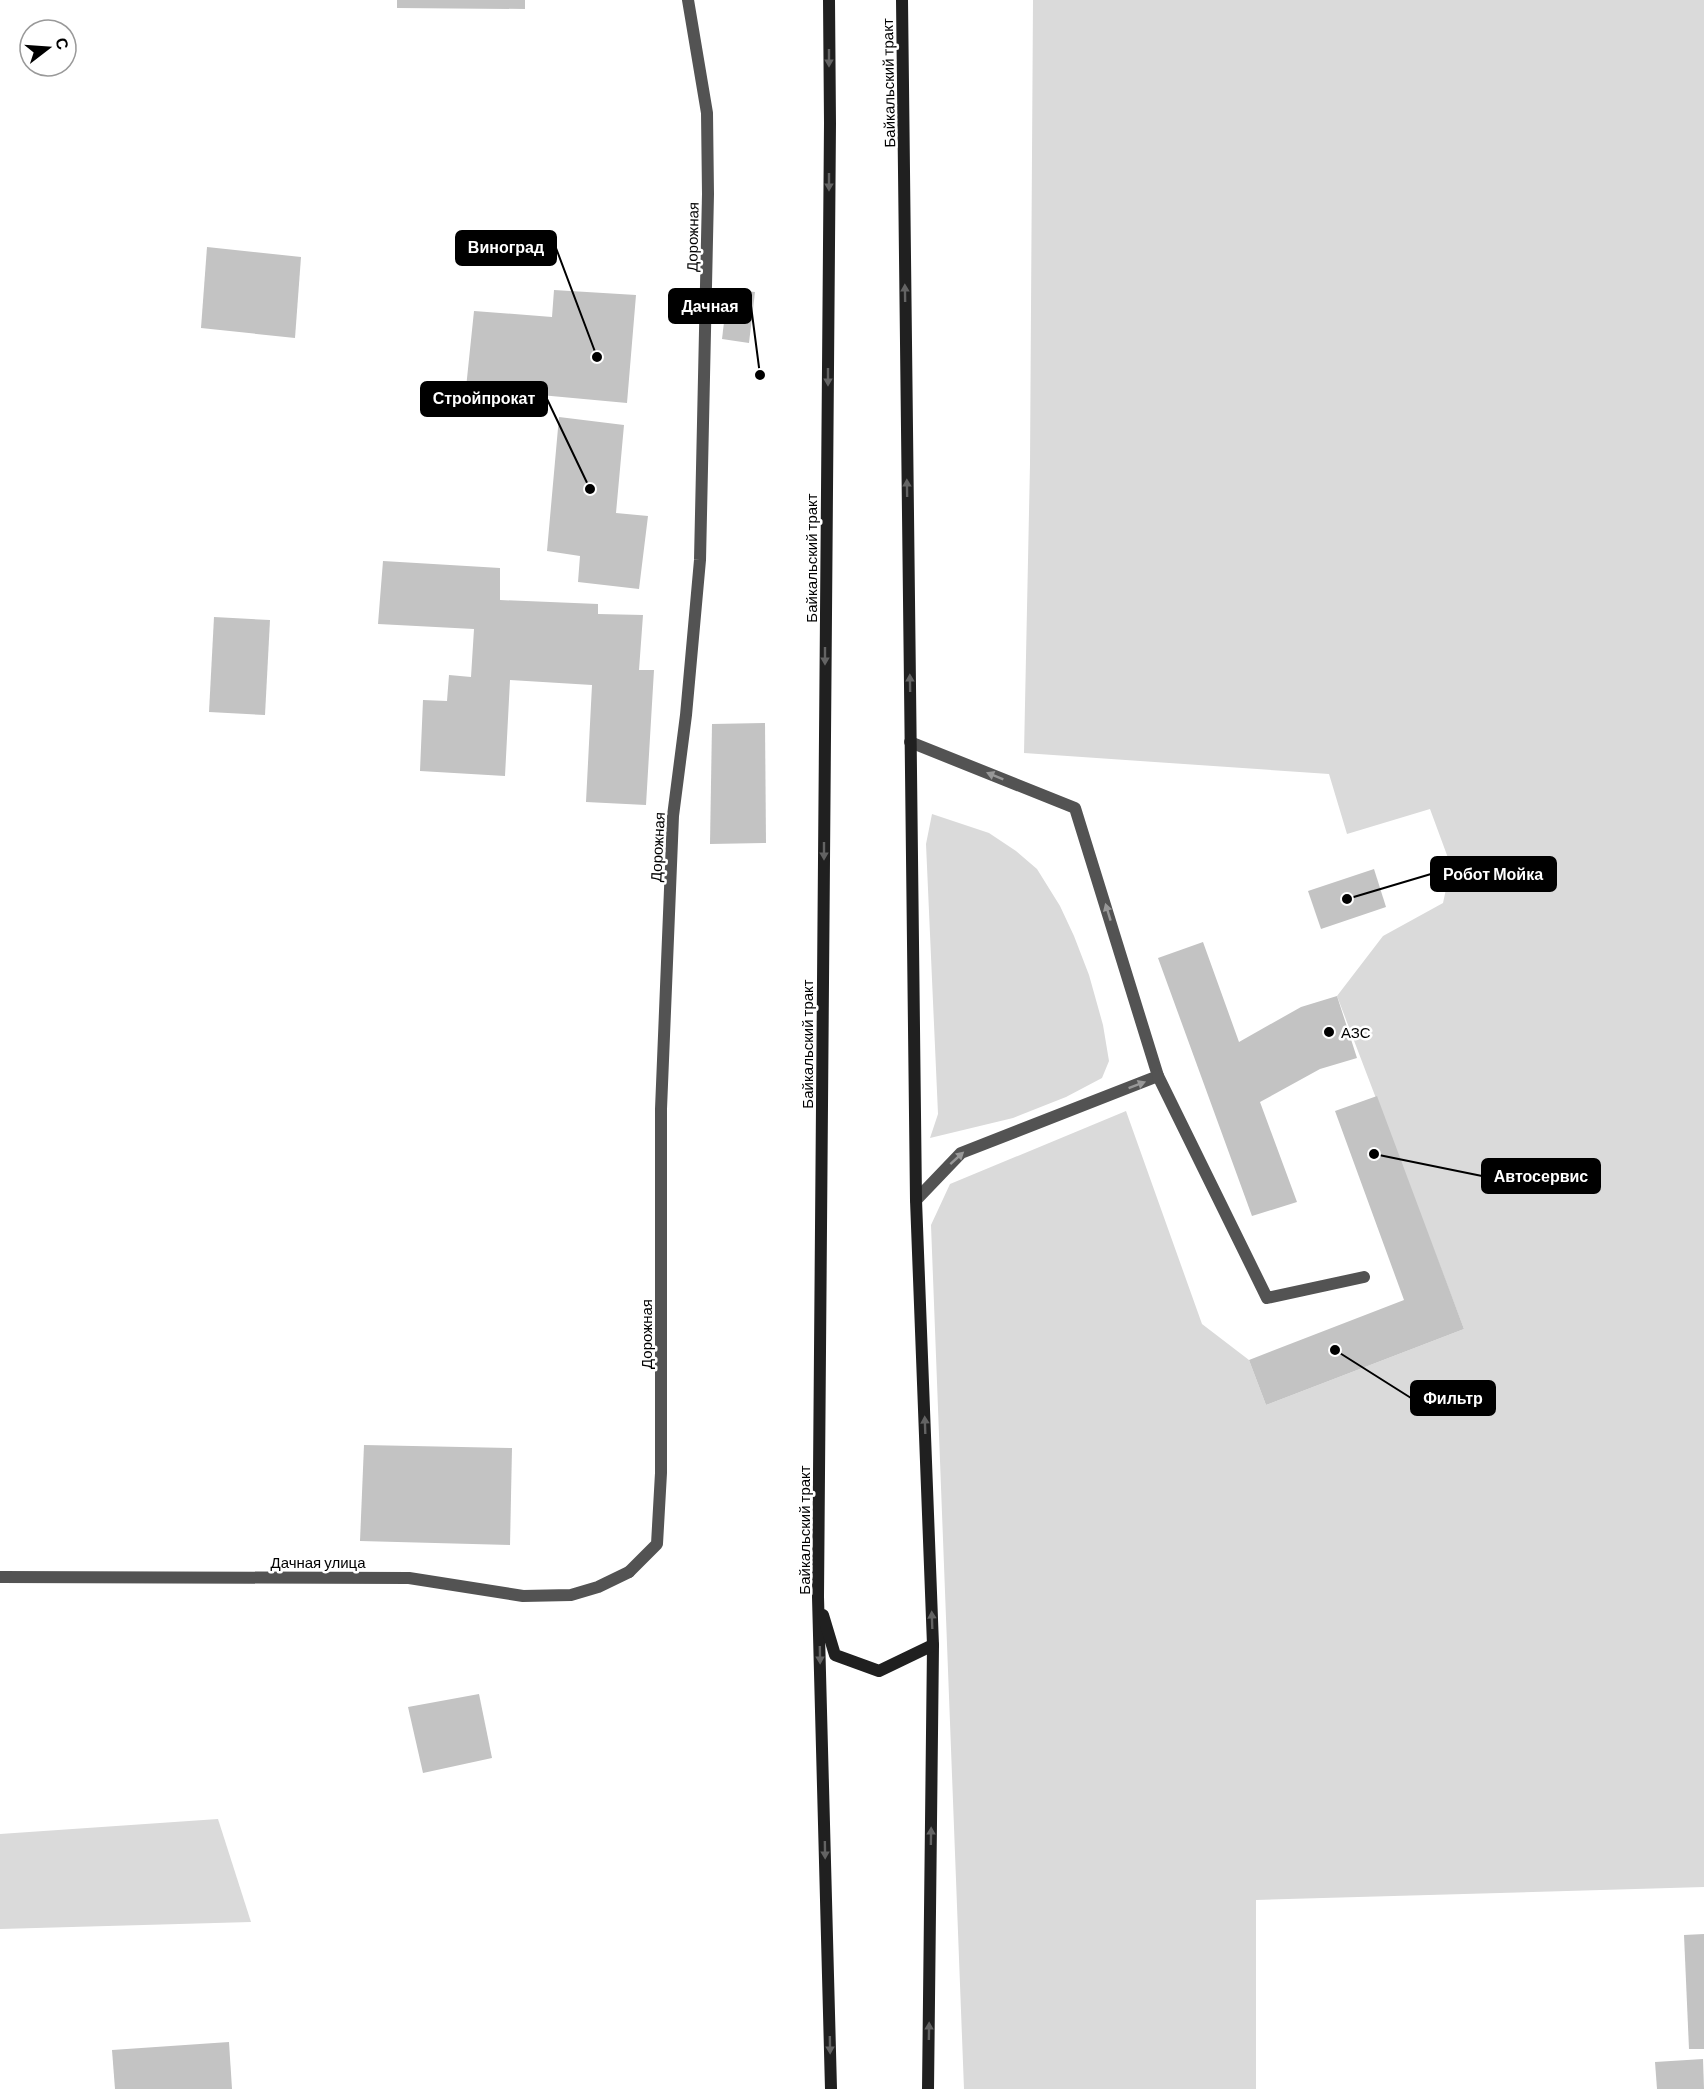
<svg xmlns="http://www.w3.org/2000/svg" width="1704" height="2089" font-family="Barlow,sans-serif">
	<rect width="100%" height="100%" fill="#fff"/>
	<g fill="#dadada">
		<path d="M1033,0h671v1887l-448,13v189h-292l-33,-864 19,-41 176,-73 76,213 47,36 17,45 198,-76 -127,-333 46,-60 60,-33 8,-37 -21,-57 -83,25 -18,-60 -305,-21 6,-289z"/>
		<path d="M932,814l57,19 27,18 21,18 23,37 14,30 15,39 14,50 6,36 -7,17 -36,19 -53,21 -83,20 8,-24 -12,-270z"/>
		<path d="M218,1819l33,103 -251,7v-95z"/>
	</g>
	<g fill="#c3c3c3">
		<path d="M397,0h128v9l-128,-1z"/>
		<path d="M207,247l94,10 -6,81 -94,-10z"/>
		<path d="M728,289l27,3 -6,51 -27,-4z"/>
		<path d="M554,290l82,5 -9,108 -161,-15 8,-77 78,6z"/>
		<path d="M559,417l65,8 -8,88 32,3 -9,73 -61,-7 2,-26 -33,-5z"/>
		<path d="M383,561l117,7v32l98,4v10l45,1 -4,55h15l-8,135 -60,-3 6,-117 -82,-5 -5,96 -85,-5 3,-71 24,1 2,-26 22,2 3,-48 -96,-5z"/>
		<path d="M214,617l56,3 -5,95 -56,-3z"/>
		<path d="M765,723l1,120 -56,1 2,-120z"/>
		<path d="M1374,869l12,38 -65,22 -13,-38z"/>
		<path d="M1203,942l36,100 62,-35 36,-11 20,62 -37,11 -60,33 37,100 -45,14 -94,-258z"/>
		<path d="M1377,1096l87,233 -198,76 -17,-45 155,-60 -69,-189z"/>
		<path d="M364,1445l148,3 -2,97 -150,-4z"/>
		<path d="M479,1694l13,64 -69,15 -15,-66z"/>
		<path d="M1704,1934v115h-15l-5,-114z"/>
		<path d="M229,2042l3,47h-117l-3,-39z"/>
		<path d="M1703,2059l1,30h-47l-2,-27z"/>
	</g>
	<g fill="none" stroke-linecap="round" stroke-linejoin="round">
		<g stroke="#535353" stroke-width="12">
			<path d="M910,742l165,66 83,268 -197,77 -45,47"/>
			<path d="M1158,1076l109,222 97,-21"/>
			<path d="M629,1572l28,-28 4,-71v-364l12,-293 13,-101 14,-155 8,-366 -1,-81 -19,-113"/>
		</g>
		<path stroke="#535353" stroke-width="12" d="M0,1577l409,1 114,18 48,-1 27,-8 31,-15"/>
		<g stroke="#202020" stroke-width="12">
			<path d="M829,0l1,123 -12,1474 13,492"/>
			<path d="M902,0l14,1200 17,445 -5,444"/>
			<path d="M823,1615l12,40 44,16 54,-26"/>
		</g>
	</g>
	<defs><path id="oneway-solid" d="M-6-.8H1V-3.2L6.5 0L1 3.2V.8H-6Z" transform="scale(1.5)"/></defs>
	<g fill="#636363">
		<use href="#oneway-solid" transform="translate(829 58) rotate(90)"/>
		<use href="#oneway-solid" transform="translate(829 182) rotate(90)"/>
		<use href="#oneway-solid" transform="translate(905 293) rotate(-91)"/>
		<use href="#oneway-solid" transform="translate(828 377) rotate(90)"/>
		<use href="#oneway-solid" transform="translate(907 488) rotate(-91)"/>
		<use href="#oneway-solid" transform="translate(825 656) rotate(90)"/>
		<use href="#oneway-solid" transform="translate(910 683) rotate(-91)"/>
		<use href="#oneway-solid" transform="translate(824 851) rotate(90)"/>
		<use href="#oneway-solid" transform="translate(925 1425) rotate(-92)"/>
		<use href="#oneway-solid" transform="translate(932 1620) rotate(-92)"/>
		<use href="#oneway-solid" transform="translate(820 1655) rotate(89)"/>
		<use href="#oneway-solid" transform="translate(931 1836) rotate(-89)"/>
		<use href="#oneway-solid" transform="translate(825 1850) rotate(89)"/>
		<use href="#oneway-solid" transform="translate(929 2031) rotate(-89)"/>
		<use href="#oneway-solid" transform="translate(830 2045) rotate(89)"/>
	</g>
	<g fill="#989898">
		<use href="#oneway-solid" transform="translate(995 776) rotate(-158)"/>
		<use href="#oneway-solid" transform="translate(1108 912) rotate(-107)"/>
		<use href="#oneway-solid" transform="translate(1137 1085) rotate(-21)"/>
		<use href="#oneway-solid" transform="translate(957 1158) rotate(-42)"/>
	</g>
	<circle fill="#000" stroke="#fff" stroke-width="2" cx="1329" cy="1032" r="6"/>
	<g text-anchor="middle" dominant-baseline="central" stroke-width="5" stroke-linejoin="round" paint-order="stroke">
		<g font-size="15" fill="#000" stroke="#fff">
			<text transform="translate(888 83) rotate(-91)">Байкальский тракт</text>
			<text transform="translate(692 237) rotate(-89)">Дорожная</text>
			<text transform="translate(811 558) rotate(-90)">Байкальский тракт</text>
			<text transform="translate(657 847) rotate(-87)">Дорожная</text>
			<text transform="translate(807 1044) rotate(-90)">Байкальский тракт</text>
			<text transform="translate(646 1334) rotate(-90)">Дорожная</text>
			<text transform="translate(804 1530) rotate(-90)">Байкальский тракт</text>
			<text x="318" y="1562">Дачная улица</text>
		</g>
		<g font-size="15" fill="#000" stroke="#fff" text-anchor="start">
			<text x="1341" y="1032">АЗС</text>
		</g>
	</g>
	<path fill="none" stroke="#000" stroke-width="2" d="M597 357L556 248M760 375L751 306M590 489L547 399M1347 899L1431 874M1374 1154L1482 1176M1335 1350L1411 1398"/>
	<g fill="#000" stroke="#fff" stroke-width="2">
		<circle cx="597" cy="357" r="6"/>
		<circle cx="760" cy="375" r="6"/>
		<circle cx="590" cy="489" r="6"/>
		<circle cx="1347" cy="899" r="6"/>
		<circle cx="1374" cy="1154" r="6"/>
		<circle cx="1335" cy="1350" r="6"/>
	</g>
	<g fill="#000" stroke="#000" stroke-width="2">
		<rect x="456" y="231" width="100" height="34" rx="6"/>
		<rect x="669" y="289" width="82" height="34" rx="6"/>
		<rect x="421" y="382" width="126" height="34" rx="6"/>
		<rect x="1431" y="857" width="125" height="34" rx="6"/>
		<rect x="1482" y="1159" width="118" height="34" rx="6"/>
		<rect x="1411" y="1381" width="84" height="34" rx="6"/>
	</g>
	<g font-size="16" text-anchor="middle" font-weight="bold" fill="#fff">
		<text x="506" y="253">Виноград</text>
		<text x="710" y="312">Дачная</text>
		<text x="484" y="404">Стройпрокат</text>
		<text x="1493" y="880">Робот Мойка</text>
		<text x="1541" y="1182">Автосервис</text>
		<text x="1453" y="1404">Фильтр</text>
	</g>
	<g transform="translate(48 48) rotate(73)"><circle r="28" fill="#ffffff" stroke="#999999" stroke-width="1.5"/>
	<path d="M0-4.5L10 22L0 15L-10 22Z" fill="#000000"/>
	<text y="-9" font-size="16" font-weight="bold" text-anchor="middle" fill="#000000">С</text>
	</g>
</svg>
